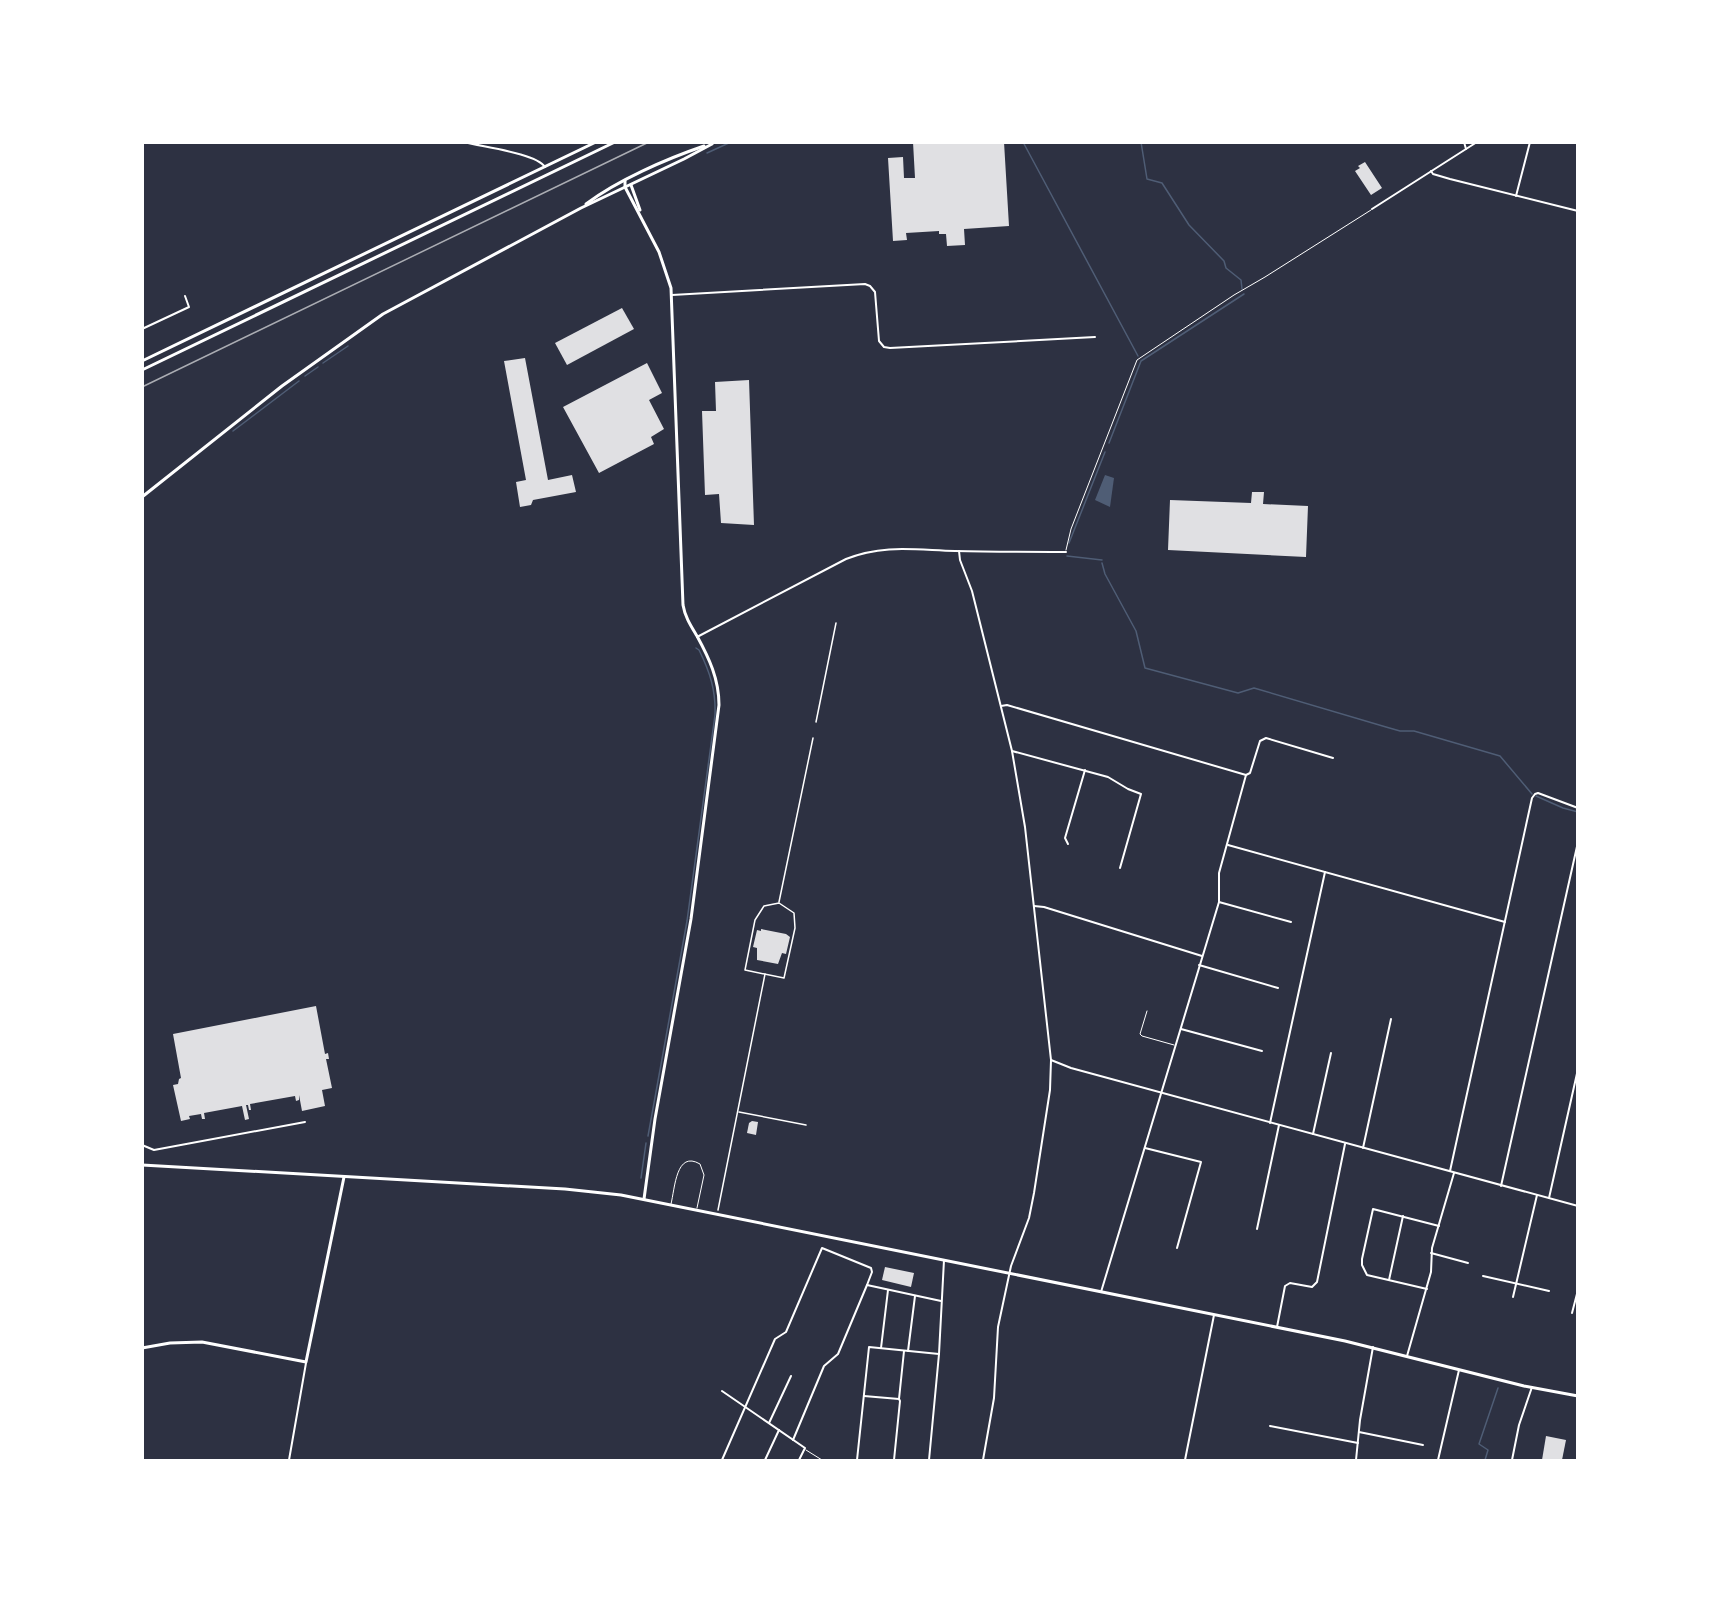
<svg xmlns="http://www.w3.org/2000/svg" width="1720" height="1603" font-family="Helvetica,sans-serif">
	<rect width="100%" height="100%" fill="#2d3142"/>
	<path fill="#4f5d75" d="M1105,475l9,3 -4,29 -15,-7z"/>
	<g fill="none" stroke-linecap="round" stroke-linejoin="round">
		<g stroke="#4f5d75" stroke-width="1.5">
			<path d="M1023,142l115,214"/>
			<path d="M1141,142l6,37 15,4 27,42 35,36 2,7 15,12 1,9"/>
			<path d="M707,153l24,-11"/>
			<path d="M323,363l25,-17"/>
			<path d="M305,376l13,-9"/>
			<path d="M233,431l66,-50"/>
			<path d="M1109,443l32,-82 103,-67"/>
			<path d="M1069,543l36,-91"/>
			<path d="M1067,556l35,4"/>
			<path d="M1102,563l3,11 31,57 9,37 93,25 16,-5 132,39 14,4h14l86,25 32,38"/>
			<path d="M1536,796l27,12 15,4"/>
			<path d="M648,1136l39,-215 28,-206c1,-24 -5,-43 -16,-65l-3,-2"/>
			<path d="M641,1178l5,-35"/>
			<path d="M1485,1460l3,-10 -9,-6 19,-56"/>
		</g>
	</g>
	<g fill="#e0e0e3">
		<path d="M913,142h91l5,84 -45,3 1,16 -18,1 -1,-12h-7v-3l-33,2 1,7 -14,1 -5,-83 15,-1 1,21h11z"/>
		<path d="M1365,162l17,26 -11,7 -16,-24 5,-3 -2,-2z"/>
		<path d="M622,308l12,21 -67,36 -12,-22z"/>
		<path d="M525,358l23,122 24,-5 4,17 -43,8 -2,5 -11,2 -4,-25 10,-2 -22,-119z"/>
		<path d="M647,363l15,30 -13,7 15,29 -13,8 3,7 -55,29 -36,-66z"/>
		<path d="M749,380l5,145 -33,-2 -2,-29 -14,1 -3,-84h14l-1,-29z"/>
		<path d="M1252,492h12l-1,12 45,2 -2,51 -138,-7 2,-50 81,3z"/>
		<path d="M761,929l25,5 4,3 -4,17 -4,-1 -4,11 -21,-4v-12l-4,-1 4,-17 4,1z"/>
		<path d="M316,1006l9,48 3,-1 1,6h-3l6,29 -10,2 3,16 -23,5 -3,-16v5l-3,1 -1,-5 -45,8 1,6h-2l-1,-5h-2l3,14 -4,1 -3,-14 -38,7 1,6h-3l-1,-5 -12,2 1,3 -9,2 -8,-36 5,-1 1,-5 2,-1 -8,-44z"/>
		<path d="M752,1121l6,1 -2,13 -9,-2 2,-10z"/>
		<path d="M885,1267l29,6 -3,14 -29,-7z"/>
		<path d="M1546,1436l20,4 -4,20h-20z"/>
	</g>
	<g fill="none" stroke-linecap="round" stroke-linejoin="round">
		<g stroke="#fff" stroke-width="1">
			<path d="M1066,550l5,-21 66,-169 97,-65 31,-18 106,-67"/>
			<path d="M1147,1011l-7,23 2,2 32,9"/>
			<path d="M671,1204c4,-16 5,-54 29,-40l4,11 -7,33"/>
			<path d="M806,1450l16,10"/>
		</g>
		<g stroke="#fff" stroke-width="1.5">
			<path d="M816,722l20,-99"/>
			<path d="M779,902l34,-164"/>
			<path d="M779,903l15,10 1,15 -11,50 -39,-8 10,-50 9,-14z"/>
			<path d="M739,1112l67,13"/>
			<path d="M718,1210l47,-236"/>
		</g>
		<g stroke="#fff" stroke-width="2">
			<path d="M464,142c18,5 72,11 81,25"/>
			<path d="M1464,142l2,7"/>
			<path d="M1431,171l2,3 17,5 128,32"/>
			<path d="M1516,196l14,-54"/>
			<path d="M1372,209l105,-67"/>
			<path d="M672,295l193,-11 5,2 5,6 4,49 5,6 6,1 205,-11"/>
			<path d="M142,329l47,-22 -4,-11"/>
			<path d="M959,551l1,9 12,31 40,160 13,76 26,233 -1,30 -16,103 -5,25 -18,48 -13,61 -4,71 -11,62"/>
			<path d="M697,637l149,-78c37,-15 70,-9 109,-8 37,1 74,1 111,1"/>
			<path d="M1001,706l6,-1 239,70"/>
			<path d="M1012,751l96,26 20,12 13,5 -21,74"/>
			<path d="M1068,844l-3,-6 20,-68"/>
			<path d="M1228,845l277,77"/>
			<path d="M1219,902l72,20"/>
			<path d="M1034,906l10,1 158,49"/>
			<path d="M1199,965l79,23"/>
			<path d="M1181,1029l81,22"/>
			<path d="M1051,1060l20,8 507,138"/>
			<path d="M1270,1123l55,-251"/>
			<path d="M1313,1134l18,-81"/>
			<path d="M142,1145l12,5 151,-28"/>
			<path d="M1145,1148l56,14 -24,86"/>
			<path d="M1363,1148l28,-129"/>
			<path d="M1450,1171l82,-373 3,-4 3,-1 40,15"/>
			<path d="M1501,1186l77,-344"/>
			<path d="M1549,1198l29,-129"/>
			<path d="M1257,1229l22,-104"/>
			<path d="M1431,1253l37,10"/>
			<path d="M1483,1276l66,15"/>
			<path d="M1389,1280l14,-64"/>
			<path d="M1427,1289l-60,-14 -5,-10v-6l11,-50 66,17"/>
			<path d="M1101,1292l118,-390v-29l27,-98 4,-2 10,-32 6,-3 67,20"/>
			<path d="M1513,1297l24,-102"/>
			<path d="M1572,1313l6,-23"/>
			<path d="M1277,1327l8,-41 5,-3 22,4 5,-5 28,-138"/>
			<path d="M881,1348l7,-58"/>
			<path d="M908,1351l7,-55"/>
			<path d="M1407,1356l24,-84 1,-24 22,-75"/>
			<path d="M722,1391l83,57 -6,12"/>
			<path d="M864,1396l35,3 1,2 -6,59"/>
			<path d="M899,1399l5,-48"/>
			<path d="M769,1423l22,-47"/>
			<path d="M1270,1426l88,17"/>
			<path d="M1359,1432l64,13"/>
			<path d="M793,1440l31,-74 14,-12 29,-69"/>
			<path d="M289,1460l17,-97"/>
			<path d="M722,1460l53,-121 11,-7 36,-84 49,20 1,4 -5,13 74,16"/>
			<path d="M765,1460l14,-30"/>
			<path d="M857,1460l12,-113 70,7"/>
			<path d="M929,1460l10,-106 5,-94"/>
			<path d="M1185,1460l29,-145"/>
			<path d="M1356,1460l4,-40 13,-73"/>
			<path d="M1438,1460l21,-90"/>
			<path d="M1512,1460l7,-35 13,-38"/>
		</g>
		<g stroke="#fff" stroke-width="3">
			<path d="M625,181v6l34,65 12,36 12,317c2,12 8,21 14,31 12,22 22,43 22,69l-28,214 -36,200 -11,80"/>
			<path d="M631,185l9,25"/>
			<path d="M586,204c32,-24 80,-45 118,-58"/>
			<path d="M142,497l140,-111 101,-72 198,-106 103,-49 28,-15"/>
			<path d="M142,1165l423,24 56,6 724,146 179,45 54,10"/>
			<path d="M142,1348l28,-5 32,-1 104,20 38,-185"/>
		</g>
		<g stroke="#fff" stroke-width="3">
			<path d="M142,361l454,-219"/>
			<path d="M142,370l473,-228"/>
		</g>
		<path stroke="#abadb3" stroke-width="1.5" d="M142,387l507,-245"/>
	</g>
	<rect width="1720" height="1603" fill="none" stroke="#ffffff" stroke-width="288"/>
</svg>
